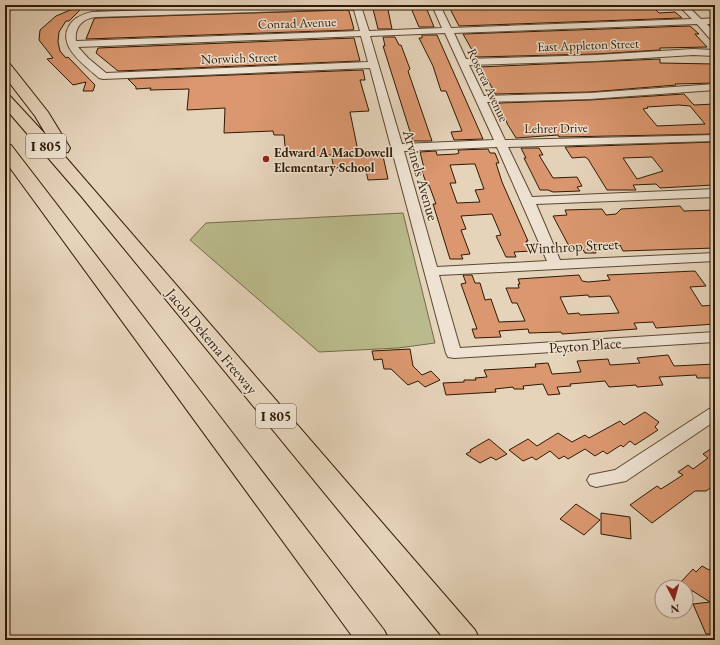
<svg xmlns="http://www.w3.org/2000/svg" width="720" height="645" font-family="'EB Garamond',serif">
	<rect width="100%" height="100%" fill="#e5d3ba"/>
	<filter id="stains"><feTurbulence type="fractalNoise" baseFrequency=".005" numOctaves="4"/><feColorMatrix values="0 0 0 0 .2 0 0 0 0 .09 0 0 0 0 .02 0 0 0 .5 -.17"/></filter>
	<radialGradient id="worn" r=".72"><stop offset=".6" stop-color="#630" stop-opacity="0"/><stop offset="1" stop-color="#630" stop-opacity=".3"/></radialGradient>
	<path fill="#babb8c" stroke="#746a47" d="M403,213l32,130 -37,5 -79,4 -129,-112 16,-17z"/>
	<g fill="#db976f" stroke="#2f1902" fill-rule="evenodd">
		<path d="M82,5h3l-16,16h-3l-7,11 -1,10 2,9 6,7 2,-1 27,28 -2,6h-10l3,-9 -13,3 -26,-26 6,-1 -14,-18 1,-10 16,-14z"/>
		<path d="M129,5h115l-148,5 2,-4z"/>
		<path d="M372,5h15l5,24h-14z"/>
		<path d="M543,5h108l8,8 16,-1 7,6 -223,8 -10,-19z"/>
		<path d="M426,7l8,20h-15l-8,-19z"/>
		<path d="M346,10l3,1 5,18 -2,1 -266,9 8,-20 2,-1z"/>
		<path d="M690,26l9,8h-4l12,13 -47,1v2l-64,4 -120,3 -13,-23z"/>
		<path d="M422,35h15l46,104 -29,1 -3,-8 11,-1 -16,-40h-5l-8,-25 -14,-28h3z"/>
		<path d="M383,37h12l4,8h2l9,24 -2,2 24,70h-19l-30,-95h2z"/>
		<path d="M354,38l6,23 -242,10 -22,-18 2,-5z"/>
		<path d="M660,59v4l55,1v19l-40,1 1,1 -86,7 -95,2 -7,-14h-3l-6,-13z"/>
		<path d="M363,70l2,10h-5l9,31 -19,1 9,44h24l5,23 -20,1 -3,-14 -31,2 -3,-13 -45,2 -2,-22h-10l-1,-4 -49,2 1,-25 -38,2 2,-21 -39,1 1,-2 -15,1v-2l-8,-8z"/>
		<path d="M684,94l10,11 21,-1v30l-156,3 -1,-2 -42,3 -8,-13 -9,-19v-3l91,-3zM679,105l11,1 15,18 -48,2 -14,-17 5,-1 -1,-1z"/>
		<path d="M715,142v40l-4,1 2,2 -53,3 -4,-4 -23,1 3,5h-29l-19,-31 -3,-2 -13,1 -7,-11zM652,157l11,14 -26,8 -14,-21z"/>
		<path d="M521,148h18l4,7h-4l14,23 24,-1 5,9 -5,1 3,4 -27,1 -5,-2h-8l-16,-32h2z"/>
		<path d="M488,149l2,4h5l4,10h-3l6,19 26,59h-2l5,10 -17,1 2,5h-10l-10,-21 5,-1 -9,-21 -31,2 5,13 -5,1 9,24 -9,1 2,4h-13l-17,-55h3l-7,-19h-2l-6,-16 3,-1 -4,-16 16,-1 1,4 19,-1 3,-1 -1,-3zM471,164h4l9,25 -9,1 5,12 -23,1 -7,-20h6l-6,-18z"/>
		<path d="M680,206l4,5 31,-1v38l-92,3 -3,-6 -27,2 3,6h-11l-3,-5h-12l-17,-32 14,-1 -2,-5 37,-1 4,6 10,-1 5,-5z"/>
		<path d="M695,271l11,15 -16,1 12,19 13,-1v19l-59,4 -3,-6 -19,1 3,6 -75,5 -1,-2 -32,1 -1,-4 -29,2 2,6 -26,1 -3,-9h5l-16,-45 5,-1 -3,-8h9l3,8h5l5,17 6,-1 8,23 26,-1 -8,-18h-5l-6,-15h13l-1,-4h2l-2,-5 61,-4 3,6 6,1 22,-2 -3,-5zM588,295l1,2 21,-1 9,17 -39,2 -1,-2 -11,1 -8,-17z"/>
		<path d="M410,349l3,17 9,9 9,-4 9,9 -15,7 -7,-6 -10,4 -17,-16h-7l-2,-10 -8,1 -2,-9z"/>
		<path d="M668,355l6,11 41,-2v14h-18l-1,-3 -37,2 4,8 -26,2 -1,-2 -27,2 -4,-6 -35,3 1,2 -14,1 3,7 -12,1 -5,-11 -20,2 1,3h-10l-1,-2 -18,2 1,3 -50,3 -3,-12 21,-1v-2h12l-1,-2 12,-1 -3,-7 52,-3 -1,-3 13,-1 4,11 29,-2 -4,-11 31,-2 2,6 30,-2 -3,-5z"/>
		<path d="M645,412l14,10 -4,5 3,3 -23,15 -5,-4 -7,6 -2,-2 -14,9 -4,-3 -8,5 -10,-7 -17,10 -4,-3 -5,3 -9,-8 -14,9 -4,-3 -9,4 -14,-11 19,-11 9,7 21,-13 14,9 13,-7 4,3 31,-17 4,4z"/>
		<path d="M489,439l18,15 -11,6 -5,-3 -11,6 -14,-9 5,-3 -1,-1z"/>
		<path d="M715,446v39l-9,6h-11l-43,32 -22,-18 27,-19 4,3 22,-14 -5,-3 10,-7 5,4 15,-11 -5,-4z"/>
		<path d="M576,504l24,16 -16,15 -24,-16z"/>
		<path d="M601,513l29,4 1,22 -30,-5z"/>
		<path d="M715,563v71h-9l-13,-30 17,-2 -30,-19 13,-14 3,3 6,-6 7,4z"/>
	</g>
	<g fill="none" stroke-linecap="round" stroke-linejoin="round">
		<defs>
			<g id="minor">
				<path d="M298,5h61l3,4 7,22 73,-3 -10,-23h8l11,23 241,-9 -14,-14h9l14,14 14,-1v6h-8l8,9v9l-3,-1 -15,-17 -243,9 12,26 130,-4 97,-6 22,1v6l-22,-1 -97,6 -127,4 15,31 106,-3 125,-9v6l-125,9 -103,3 18,38 210,-5v6l-207,6 24,50 183,-8v8l-179,7 24,56 155,-7v8l-276,14 21,73 255,-16v10l-261,16 -6,-1 -2,-4 -76,-285 -267,11 -4,-1c-13,-12 -42,-31 -30,-52 5,-9 14,-12 23,-14zM346,9l8,1 6,21 -284,10c-2,-14 7,-23 20,-24zM445,33l49,107 -92,4 -32,-108zM361,36l7,26 -262,11 -18,-15 -10,-11zM497,147l50,114 -110,6 -33,-116z"/>
				<path d="M715,407v14l-89,60 -30,6 -6,-2 -3,-5 3,-5 25,-5 94,-61z"/>
			</g>
			<g id="highway">
				<path d="M5,5h9l-5,6 -4,1z"/>
				<path d="M5,63l5,1 38,48 22,36 -2,4 -6,1 413,477 5,10h-35l-364,-444 -76,-88v-14l5,2 37,40 -12,-20 -30,-39z"/>
				<path d="M5,144l6,1 373,485 5,10h-34l-350,-479z"/>
			</g>
		</defs>
		<use href="#minor" stroke="#5c4830" stroke-width="2"/>
		<use href="#highway" stroke="#2f1902" stroke-width="2"/>
		<use href="#minor" fill="#eee2d2" fill-rule="evenodd"/>
		<use href="#highway" fill="#e5d3ba" fill-rule="evenodd"/>
	</g>
	<circle fill="#8f2418" stroke="#eee2d2" stroke-width="1.5" cx="266" cy="159" r="4"/>
	<g text-anchor="middle" dominant-baseline="central" stroke-width="3" stroke-linejoin="round" paint-order="stroke">
		<g font-size="13" fill="#2f1902" stroke="#eee2d2">
			<text transform="translate(297 23) rotate(-2)">Conrad Avenue</text>
			<text transform="translate(588 45) rotate(-2)">East Appleton Street</text>
			<text transform="translate(239 58) rotate(-2)">Norwich Street</text>
			<text transform="translate(488 85) rotate(65)">Roscrea Avenue</text>
			<text transform="translate(556 128) rotate(-1)">Lehrer Drive</text>
		</g>
		<g font-size="13" font-weight="bold" fill="#2f1902" stroke="#eee2d2" text-anchor="start">
			<text x="274" y="152">Edward A MacDowell<tspan x="274" dy="15">Elementary School</tspan></text>
		</g>
		<g fill="#eee2d2" stroke="#685540" stroke-width="1">
			<rect x="26" y="134" width="40" height="24" rx="3"/>
			<rect x="256" y="404" width="40" height="24" rx="3"/>
		</g>
		<g font-size="14" font-weight="bold" fill="#2f1902">
			<text x="46" y="146">I 805</text>
			<text x="276" y="416">I 805</text>
		</g>
		<g font-size="15" fill="#2f1902" stroke="#eee2d2">
			<text transform="translate(421 175) rotate(74)">Arvinels Avenue</text>
			<text transform="translate(572 246) rotate(-3)">Winthrop Street</text>
			<text transform="translate(212 341) rotate(50)">Jacob Dekema Freeway</text>
			<text transform="translate(585 345) rotate(-4)">Peyton Place</text>
		</g>
	</g>
	<rect width="720" height="645" fill="none" stroke="#e5d3ba" stroke-width="20"/>
	<rect x="6" y="6" width="708" height="633" fill="none" stroke="#2f1902" stroke-width="2"/>
	<rect x="10" y="10" width="700" height="625" fill="none" stroke="#2f1902"/>
	<g transform="translate(674 599) rotate(174)"><circle r="19" fill="#eee2d2" stroke="#a2927f"/>
	<path d="M0-3L7 15L0 10L-7 15Z" fill="#8f2418"/>
	<text y="-6" font-size="11" font-weight="bold" text-anchor="middle" fill="#2f1902">N</text>
	</g>
	<rect width="100%" height="100%" filter="url(#stains)"/>
	<rect width="100%" height="100%" fill="url(#worn)"/>
</svg>
